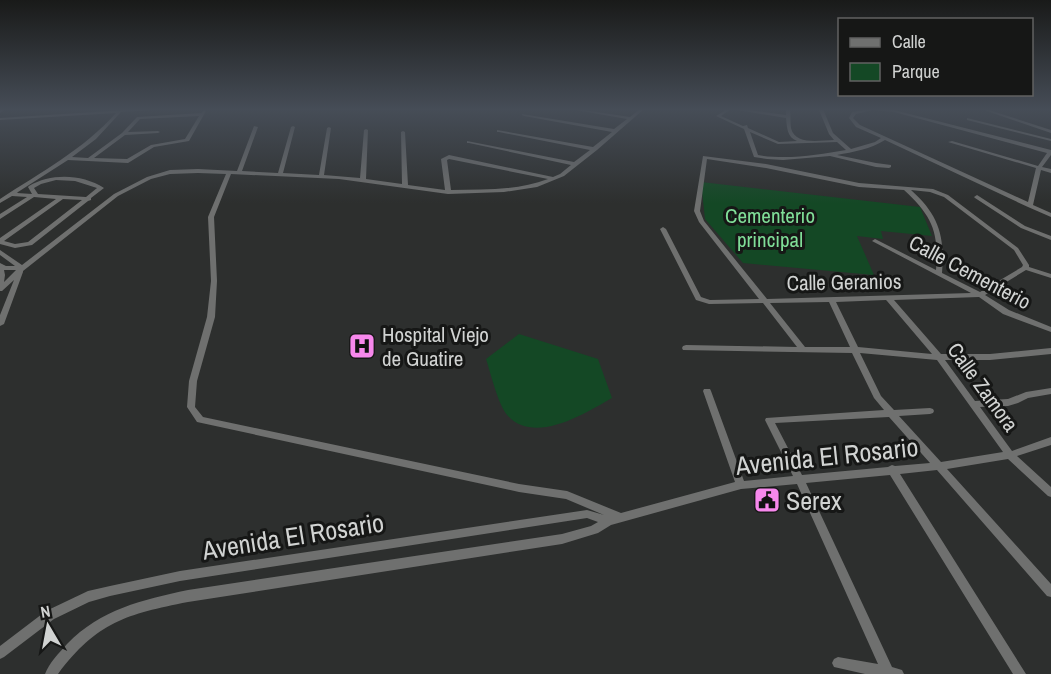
<svg xmlns="http://www.w3.org/2000/svg" width="1051" height="674" font-family="'Archivo Narrow',sans-serif">
	<rect width="100%" height="100%" fill="#2d2f2e"/>
	<g fill="#144825">
		<path d="M701,182l219,25 12,29 -51,-5 2,8 -26,-3 17,39 -131,-12 -38,-44z"/>
		<path d="M519,334l79,25 14,39c-26,15 -77,47 -104,18 -10,-11 -17,-42 -22,-57z"/>
	</g>
	<g fill="none" stroke-linecap="round" stroke-linejoin="round">
		<g fill="#6f706f" fill-rule="evenodd">
			<path d="M2,109h4l-6,4v-3z"/>
			<path d="M141,109h15l-2,1 -33,2 -25,27 -24,18 16,1 34,-25 15,-16 64,-4 3,-3 2,1 -17,30 -35,6 -26,16 -60,-3 -50,32 -1,1 15,1 -4,-7 1,-1c22,-13 53,-12 75,2l-13,10v2l-3,1 -56,44 -17,3 -15,-4v-6l56,-39 -22,-2 -34,22v-5l27,-17 -15,-1 -12,7v-4c41,-27 83,-49 116,-86l-116,7v-2zM199,116l-14,23 -34,6 -24,14 -33,-1 31,-23 33,-2 2,-1 -2,-1 -30,1 12,-13zM56,180l19,1 22,7 -11,9 -48,-3 -4,-6 7,-4zM63,199l19,1 -54,42 -13,2 -11,-3z"/>
			<path d="M570,109h7l53,8 10,-8h4l-47,41 -33,26 -27,11 -33,5 -56,2 -109,-15 -108,-5 -17,43 3,64 -2,36 -18,64 -2,26 8,10 316,67 48,7 54,22 114,-31 -32,-91 1,-2h6l1,2 33,90 49,-5 -28,-56 1,-2 118,-8 -10,-12 -22,-45 -169,-3 -1,-2 1,-2 3,-1 111,2 -34,-44 -54,1 -13,-4 -36,-71 3,-2 3,2 35,68 9,3 49,-1 -60,-77 -5,-11 9,-55 63,8 93,19 74,6 15,6 70,53 11,17v2l22,7v4l-25,-8 -41,25 24,15 42,17v5l-48,-18 -24,-17 -85,3 47,54h49l61,-6v6l-61,6h-45l30,41 33,-2 18,-7 25,-4v6l-23,4 -10,5 -10,3 -28,1 32,44 39,-14v8l-34,11 34,31v10l-3,-1 -40,-37 -61,10 104,115v13l-4,-1 -110,-126 -37,4 126,200h-13l-123,-199 -84,8 86,184 10,3 2,4h-39l-31,-7 -2,-4 2,-4 4,-2 40,7 -81,-180 -56,5 -130,36 -13,8 -36,11 -374,58c-61,12 -91,20 -130,72h-13c4,-11 14,-21 22,-30 34,-35 75,-44 121,-54l374,-56 29,-8 7,-4 -11,-4 -407,63 -70,15 -21,6 -35,17 -50,38 -4,2v-13l46,-35 42,-20 22,-5 70,-15 407,-61 17,5 -38,-16 -47,-7 -322,-70 -10,-15 2,-26 18,-64 4,-36 -3,-64 18,-43 -28,-1 -28,1 -19,5 -33,17 -95,75v1l-19,52 -4,2v-11l14,-35 -12,11h-2v-28l6,3h9l-15,-11v-5l22,15 92,-71 33,-17 23,-7 28,-1 39,2 17,-45 4,1 -16,44 36,2 13,-46 2,-1 2,1 -12,46 36,2 8,-47 2,-1 2,1 -7,47 36,3 4,-48 2,-1 2,1 -2,49 36,5 -1,-52 2,-1 2,1 3,53 37,5 -4,-31 8,-4 104,22 7,-3 11,-9 -102,-22h-2v-2l107,21 16,-12 -91,-18h-2v-2l96,17 19,-15 -88,-16 -2,-1v-1l92,15 13,-10zM449,159l99,20c-31,12 -65,10 -97,11l-4,-30zM707,159l59,9 93,19 45,3c28,26 35,41 32,80l-59,-30 -2,-1 -3,2 99,52 -204,6 -63,-78 -4,-10zM911,190l19,2 14,5 70,53 9,15 -1,2 -42,25 -38,-19c3,-37 -3,-58 -31,-83zM4,270h12l-12,12 1,-7zM886,300l1,1 45,53 -74,-7 -22,-45zM829,302l21,45h-45l-35,-44zM860,353l77,7 66,92 -62,10 -42,-46 31,-2 3,-1 1,-2 -1,-2 -3,-1 -36,2 -13,-14zM889,417l41,46 -35,3 -3,-1 -4,2 -86,8 -27,-52z"/>
			<path d="M727,109h4l-10,7 22,10 4,-1 1,3 31,14 18,-1c-10,-4 -10,-13 -11,-23l-49,-8 -2,-1h7l44,6v-6h4c1,6 0,13 1,19 4,18 30,12 43,12l-5,-6 -10,-24h-24l-2,-1h30l10,24 18,16 24,-7 6,-4 -25,-11 -7,-9 3,-6c15,-3 27,-4 42,-2l157,40v5l-9,12 9,2v4l-10,-3 -8,35 18,8v4l-23,-10 -143,-67c-14,9 -32,12 -48,15l39,8 15,2v2l-2,1 -13,-1 -46,-11 -47,4 -16,-1 -13,-2 -10,-28 -28,-13zM873,110l21,2 153,41 -9,13 -86,-25 -4,1 88,26 -8,34 -168,-77 -7,-7 3,-4zM750,132l28,12 59,-2 9,8c-28,5 -59,10 -88,5z"/>
			<path d="M981,109h5l65,21v3z"/>
			<path d="M967,118l84,21v2l-84,-21z"/>
			<path d="M977,195l48,31 26,10v4l-30,-12 -46,-30 -1,-1z"/>
		</g>
	</g>
	<linearGradient id="sky" x2="0" y2="1"><stop stop-color="#191a19"/><stop offset="0.54" stop-color="#464d57"/><stop offset="1" stop-color="#464d57" stop-opacity="0"/></linearGradient>
	<rect width="1051" height="203" fill="url(#sky)"/>
	<defs>
		<symbol id="hospital-square" viewBox="-11 -11 22 22"><rect x="-9" y="-9" width="18" height="18" rx="4" fill="#f788ec" stroke="#161716"/><path d="M-5-5h3v3.5h4V-5h3V5h-3V1.5h-4V5h-3Z" fill="#111"/></symbol>
		<symbol id="civic-square" viewBox="-11 -11 22 22"><rect x="-9" y="-9" width="18" height="18" rx="4" fill="#f788ec" stroke="#161716"/><path d="M-.6-6.5H3V-4.5H.6V-3L4-1V1h2V6H-6V1h2V-1L-.6-3ZM-1.2 2.5V6h2.4V2.5Z" fill="#111"/></symbol>
	</defs>
	<g fill-rule="evenodd">
		<use href="#hospital-square" x="347" y="331" width="30" height="30"/>
		<use href="#civic-square" x="752" y="485" width="30" height="30"/>
	</g>
	<g text-anchor="middle" dominant-baseline="central" stroke-width="6" stroke-linejoin="round" paint-order="stroke">
		<g font-size="21" fill="#80de98" stroke="#161716">
			<text x="770" y="215">Cementerio<tspan x="770" dy="24">principal</tspan></text>
		</g>
		<g font-size="21" fill="#d1d3d2" stroke="#161716">
			<text transform="translate(970 272) rotate(28)">Calle Cementerio</text>
			<text transform="translate(844 282) rotate(-1)">Calle Geranios</text>
			<text transform="translate(983 387) rotate(54)">Calle Zamora</text>
		</g>
		<g font-size="21" fill="#d1d3d2" stroke="#161716" text-anchor="start">
			<text x="382" y="334">Hospital Viejo<tspan x="382" dy="24">de Guatire</tspan></text>
		</g>
		<g font-size="26" fill="#d1d3d2" stroke="#161716">
			<text transform="translate(827 456) rotate(-6)">Avenida El Rosario</text>
			<text transform="translate(293 536) rotate(-9)">Avenida El Rosario</text>
		</g>
		<g font-size="26" fill="#d1d3d2" stroke="#161716" text-anchor="start">
			<text x="786" y="500">Serex</text>
		</g>
	</g>
	<rect x="838" y="18" width="195" height="78" fill="#161716" stroke="#616261" stroke-width="1.5"/>
	<rect x="850" y="38" width="30" height="9" fill="#6f706f" stroke="#616261" stroke-width="1.5"/>
	<text x="892" y="48" font-size="18" fill="#d1d3d2">Calle</text>
	<rect x="850" y="63" width="30" height="18" fill="#144825" stroke="#616261" stroke-width="1.5"/>
	<text x="892" y="78" font-size="18" fill="#d1d3d2">Parque</text>
	<g transform="translate(48 626) rotate(350)" stroke="#161716" stroke-width="4.5" paint-order="stroke">
	<path d="M0-4.5L10 22L0 15L-10 22Z" fill="#d1d3d2"/>
	<text y="-9" font-size="16" font-weight="bold" text-anchor="middle" fill="#d1d3d2">N</text>
	</g>
</svg>
